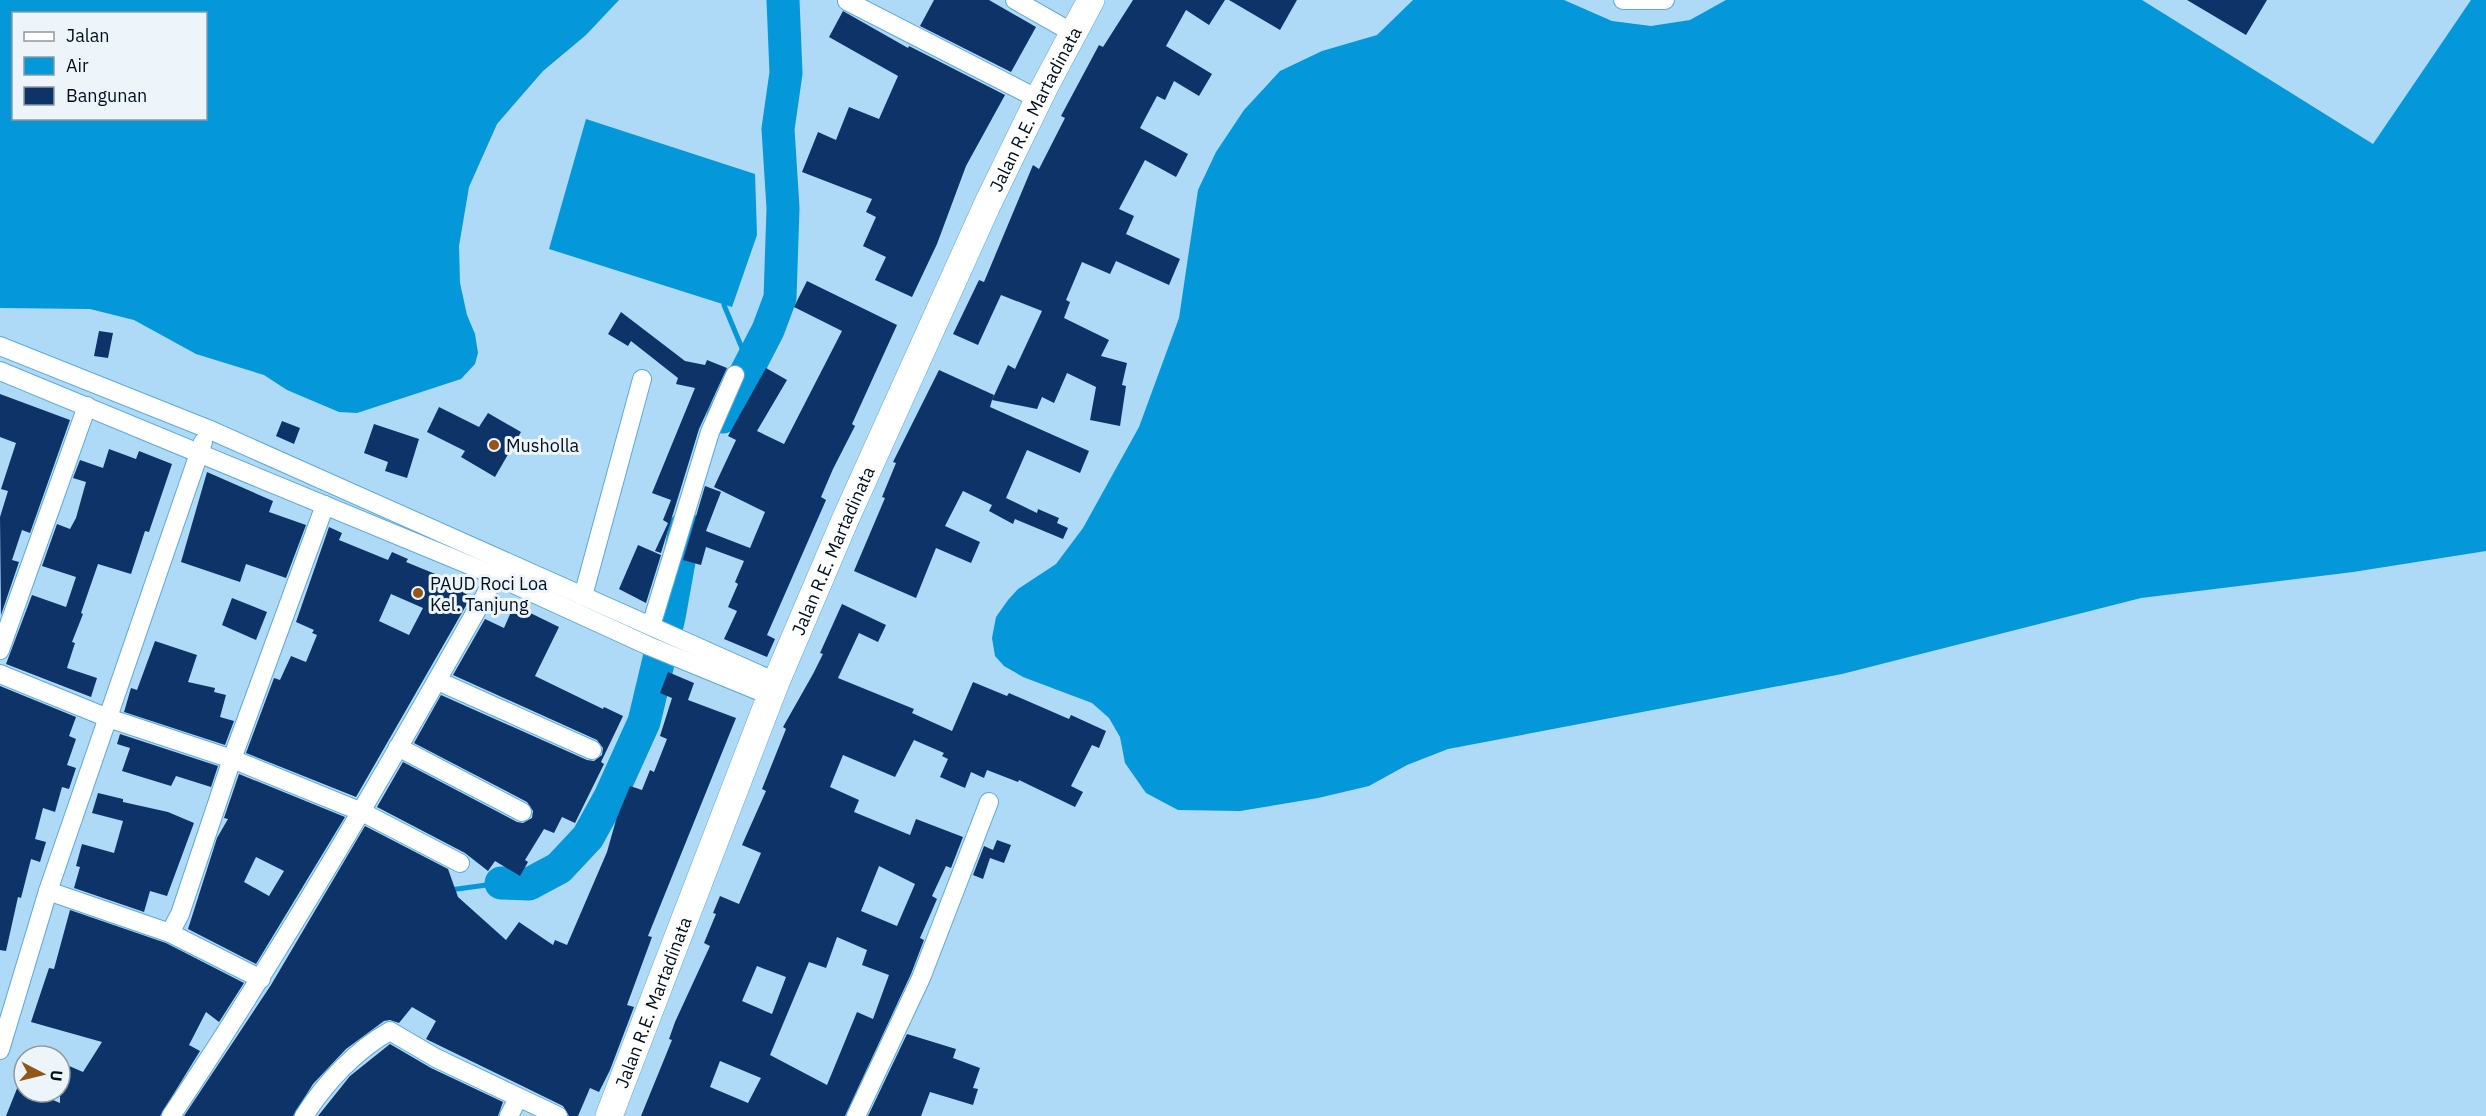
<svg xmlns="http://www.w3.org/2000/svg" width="2486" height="1116" font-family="'IBM Plex Sans',sans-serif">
	<rect width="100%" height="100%" fill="#aedaf8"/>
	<g fill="#0497d9" fill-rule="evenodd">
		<path d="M0,0h619l-33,35 -43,36 -46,53 -28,63 -10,59 1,37 7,32 8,19 3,19 -3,11 -14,15 -104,34 -18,-1 -52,-22 -23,-15 -68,-21 -62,-34 -44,-11 -90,-1zM14,14h192v104h-192z"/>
		<path d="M1413,0h729l231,144 98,-144h15v551l-133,21 -212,26 -299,76 -394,75 -41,16 -38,21 -51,12 -78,13 -62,-1 -32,-17 -21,-30 -5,-26 -11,-19 -17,-15 -69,-26 -19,-11 -9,-10 -3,-18 4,-21 12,-17 10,-11 38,-25 27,-36 56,-101 40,-109 19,-128 18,-38 28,-42 36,-39 42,-20 55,-16z"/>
		<path d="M586,119l169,55 2,61 -25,72 -183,-58z"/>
	</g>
	<path fill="#aedaf8" d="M1564,0h162l-36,20 -39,6 -39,-5z"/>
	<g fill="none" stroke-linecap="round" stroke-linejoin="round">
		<g stroke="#0497d9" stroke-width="5">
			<path d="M724,305l25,60"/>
			<path d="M450,890l51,-7"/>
		</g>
		<g stroke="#0497d9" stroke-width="33">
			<path d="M723,417l45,-87 12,-32 3,-90 -5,-79 8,-56 -3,-73"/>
			<path d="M501,883l28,1 30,-16 29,-31 22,-40 34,-75 25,-105 16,-89"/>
		</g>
	</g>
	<g fill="#0e3369" fill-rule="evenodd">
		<path d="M934,0h55l47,27 -25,45 -91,-46z"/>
		<path d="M1133,0h92l-16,25 -23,-15 -20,36 46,28 -13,22 -25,-15 -9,19 -8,-4 -17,32 48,26 -12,23 -31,-17 -26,49 15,7 -8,18 54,25 -11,26 -53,-24 -6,13 -28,-12 -16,38 4,2 -6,16 45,22 -8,16 26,7 -5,22 4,1 -6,40 -30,-6 6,-33 -29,-14 -13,30 -12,-6 -5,12 -45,-9 -2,7 99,44 -9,22 -53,-23 -21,48 31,15 1,-4 21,9 -2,5 11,5 -5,11 -48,-20 -2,5 -24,-13 3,-6 -29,-14 -18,35 35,16 -9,21 -35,-15 -20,50 -62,-27 31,-73 -3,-1 14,-34 -3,-1 46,-92 55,25 -2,5 16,-35 7,4 27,-58 -41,-16 -23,50 -25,-11 26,-54 5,2 49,-117 6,4 26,-51 -4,-2 38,-71 4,2z"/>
		<path d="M1229,0h68l-17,30z"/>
		<path d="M2187,0h80l-21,35z"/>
		<path d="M843,11l65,37 1,-2 96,49 -39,71 -29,78 -25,53 -37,-17 11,-23 -23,-11 13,-29 -10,-5 6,-13 -70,-27 16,-40 18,8 13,-33 30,12 19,-43 -69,-39z"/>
		<path d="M807,281l90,44 -45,99 3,2 -22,43 -12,28 5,3 -59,135 8,4 -8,18 -43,-18 13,-28 -9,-4 10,-23 -3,-2 9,-21 -38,-14 -5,18 -18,-5 22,-74 16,6 -15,39 44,17 15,-36 -51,-25 22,-47 -8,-4 38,-68 21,12 -30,51 27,13 58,-113 -48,-24z"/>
		<path d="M621,312l64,49 20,4 2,-5 20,8 -28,61 -38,124 -6,-2 13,-28 -5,-3 8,-20 -19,-7 43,-105 -19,-4 2,-6 -47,-37 -3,5 -20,-12z"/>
		<path d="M99,331l14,2 -5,25 -14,-2z"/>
		<path d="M0,394l70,26 -40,113 -8,-3 -10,30 7,2 -18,53 -1,-98 8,-26 -7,-2 15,-46 -16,-6z"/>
		<path d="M439,407l40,20 9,-14 33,19 -26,45 -34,-20 4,-6 -38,-19z"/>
		<path d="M282,421l18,7 -6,16 -18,-8z"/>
		<path d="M374,424l45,15 -12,39 -22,-7 3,-9 -24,-9z"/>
		<path d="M109,449l27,10 3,-8 33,13 -23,68 -4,-1 -14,43 -33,-10 -17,49 2,1 -11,28 3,1 -8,25 30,10 -6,19 -85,-33 26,-69 34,12 10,-30 -34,-11 15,-42 13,5 6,-11 10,-36 -13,-4 7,-18 23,8z"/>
		<path d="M207,472l66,29 -4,11 37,13 -20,53 -40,-14 -6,18 -59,-20z"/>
		<path d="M329,527l13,6 -3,7 49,20 4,-8 16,7 -2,3 61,25 -3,6 7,4 -115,200 -110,-44 28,-75 6,2 11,-24 15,6 11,-27 -5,-2 2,-3 -18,-8zM391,594l32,14 -14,27 -30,-14z"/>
		<path d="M638,545l23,10 -15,48 -27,-14z"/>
		<path d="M232,598l35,14 -11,28 -34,-15z"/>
		<path d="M842,604l44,21 -8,17 -19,-9 -21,45 76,31 -2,4 40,18 21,-49 34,14 2,-3 60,26 2,-4 35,16 -7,17 -7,-3 -21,41 12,6 -8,15 -56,-27 -1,2 -31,-12 -3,8 -13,-6 -6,16 -25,-11 8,-18 -6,-3 2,-3 -30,-13 -19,37 -52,-22 -13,32 29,13 -5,12 56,23 6,-16 47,18 -12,31 -5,-2 -14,30 5,3 -17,39 4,2 -13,34 -66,142h-204l31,-76 -3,-1 6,-17 35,-76 -6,-3 12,-29 -3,-1 7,-17 19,8 22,-51 -19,-8 24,-54 -4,-2 24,-60 -3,-2 30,-53 10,-20 -3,-1zM879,866l36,18 -18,42 -36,-15zM837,937l30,13 -5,15 27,10 -16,44 -16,-7 -30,73 -57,-30 39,-93 17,6zM757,966l29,11 -14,37 -30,-13zM720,1061l41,17 -13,25 -38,-16z"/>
		<path d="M514,605l45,22 -24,49 68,33 1,-2 19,9 -22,46 3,2 -29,59 -13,-6 -8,16 -10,-4 -19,31 3,2 -8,14 -25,-15 -7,10 -23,-18 -88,-46 26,-45 114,60 6,1 9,-5 1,-7 -6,-9 -113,-59 27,-48 146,65 7,1 8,-6 1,-7 -6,-8 -144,-65 32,-56 19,9z"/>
		<path d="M155,641l42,14 -9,27 27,6 -1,4 12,3 -6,22 14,4 -9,24 -101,-33 7,-24 6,2z"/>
		<path d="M668,672l26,11 -6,17 48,18 -88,218 4,1 -25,68 7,2 -24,63 -11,22 -9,-4 -12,28h-9l-6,-10 -137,-67 10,-18 -24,-14 -13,16 -9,-3 -6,1 -38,28 -33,35 -20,32h-109l87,-131 94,-159 83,43 10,28 48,43 13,-18 34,23 2,-5 12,5 40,-93 9,-32 14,-34 12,4 8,-20 4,2 13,-33 -7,-3 12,-38 -12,-5z"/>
		<path d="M0,686l76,31 -7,19 7,3 -9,26 9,3 -7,21 -7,-2 -7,25 -12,-4 -8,31 11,3 -6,20 -9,-3 -10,39 -3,-1 -12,54 -6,-1z"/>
		<path d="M120,734l98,32 -7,21 -35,-11 -5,10 -49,-15 8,-23 -13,-4z"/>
		<path d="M239,774l106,43 -89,147 -68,-35 29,-91 11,-19 -4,-1zM256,857l28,14 -15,25 -25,-14z"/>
		<path d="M98,793l25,6v3l45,10 26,11 -27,73 -17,-5 -6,21 -70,-24 6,-21 -4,-1 6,-22 32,9 9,-32 -31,-8z"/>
		<path d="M997,840l14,5 -7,18 -14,-5 -7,21 -10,-4 11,-29 9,4z"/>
		<path d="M70,910l96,33 78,40 -25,39 -13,-10 -17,33 11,6 -40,65h-154l12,-30 6,2v4h10l26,11v-41l23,10 19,-30 -71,-20 18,-54 5,1z"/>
		<path d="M907,1034l49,15 -3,9 27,10 -7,20 5,1 -5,16 -43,-13 -9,24h-53z"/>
		<path d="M390,1044l41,24 72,34 -5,14h-180l32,-40z"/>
	</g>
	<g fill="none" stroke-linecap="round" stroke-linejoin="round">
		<defs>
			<g id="minor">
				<path d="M1015,0l58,33"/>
				<path d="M1623,0h42"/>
				<path d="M847,1l191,98"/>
				<path d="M0,346l208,83 568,253"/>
				<path d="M0,371l496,205 153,70 122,50"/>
				<path d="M583,596l59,-217"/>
				<path d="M651,626l59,-194 25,-57"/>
				<path d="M0,650l87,-244"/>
				<path d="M0,674l108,44 124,41 130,53 98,51"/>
				<path d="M438,681l154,69"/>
				<path d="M398,747l124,65"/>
				<path d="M48,891l122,42 91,46"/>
				<path d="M170,933l10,-19 52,-155 93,-254"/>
				<path d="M0,1050l48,-159 155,-449"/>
				<path d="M171,1116c117,-175 222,-357 325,-540"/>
				<path d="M304,1116c21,-33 52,-66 86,-85l46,27 122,58"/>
				<path d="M509,1116l9,-18"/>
				<path d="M856,1116l65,-138 68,-176"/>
			</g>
			<g id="highway">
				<path id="s1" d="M609,1116l167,-434 69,-162 143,-317 57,-117 46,-86"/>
			</g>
		</defs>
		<use href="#minor" stroke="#5ca9d9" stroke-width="20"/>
		<use href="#highway" stroke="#5ca9d9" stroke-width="28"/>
		<use href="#minor" stroke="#fff" stroke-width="18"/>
		<use href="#highway" stroke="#fff" stroke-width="27"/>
	</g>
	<g fill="#94551b" stroke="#eef5fa" stroke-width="2">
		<circle cx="494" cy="445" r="6"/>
		<circle cx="418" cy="593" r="6"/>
	</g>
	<g text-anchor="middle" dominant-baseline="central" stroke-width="6" stroke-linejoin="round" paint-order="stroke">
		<g font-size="18" fill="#000f1c" stroke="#eef5fa">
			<text stroke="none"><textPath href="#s1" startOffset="1094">Jalan R.E. Martadinata</textPath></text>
			<text stroke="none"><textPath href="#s1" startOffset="608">Jalan R.E. Martadinata</textPath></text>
			<text stroke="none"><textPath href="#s1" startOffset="122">Jalan R.E. Martadinata</textPath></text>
		</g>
		<g font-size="18" fill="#000f1c" stroke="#eef5fa" text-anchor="start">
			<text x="506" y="445">Musholla</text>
			<text x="430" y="583">PAUD Roci Loa<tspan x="430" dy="21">Kel. Tanjung</tspan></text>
		</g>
	</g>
	<rect x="12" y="12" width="195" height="108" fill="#eef5fa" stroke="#8f99a1" stroke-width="1.5"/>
	<rect x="24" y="32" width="30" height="9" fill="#ffffff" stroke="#8f99a1" stroke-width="1.5"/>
	<text x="66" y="42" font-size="18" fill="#000f1c">Jalan</text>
	<rect x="24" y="57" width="30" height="18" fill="#0497d9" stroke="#8f99a1" stroke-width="1.5"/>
	<text x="66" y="72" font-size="18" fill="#000f1c">Air</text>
	<rect x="24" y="87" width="30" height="18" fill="#0e3369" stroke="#8f99a1" stroke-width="1.5"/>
	<text x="66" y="102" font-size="18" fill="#000f1c">Bangunan</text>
	<g transform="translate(42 1074) rotate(97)"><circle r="28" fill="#eef5fa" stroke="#8f99a1" stroke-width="1.5"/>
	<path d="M0-4.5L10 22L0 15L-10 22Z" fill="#94551b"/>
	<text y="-9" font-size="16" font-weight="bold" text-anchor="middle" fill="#000f1c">U</text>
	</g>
</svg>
